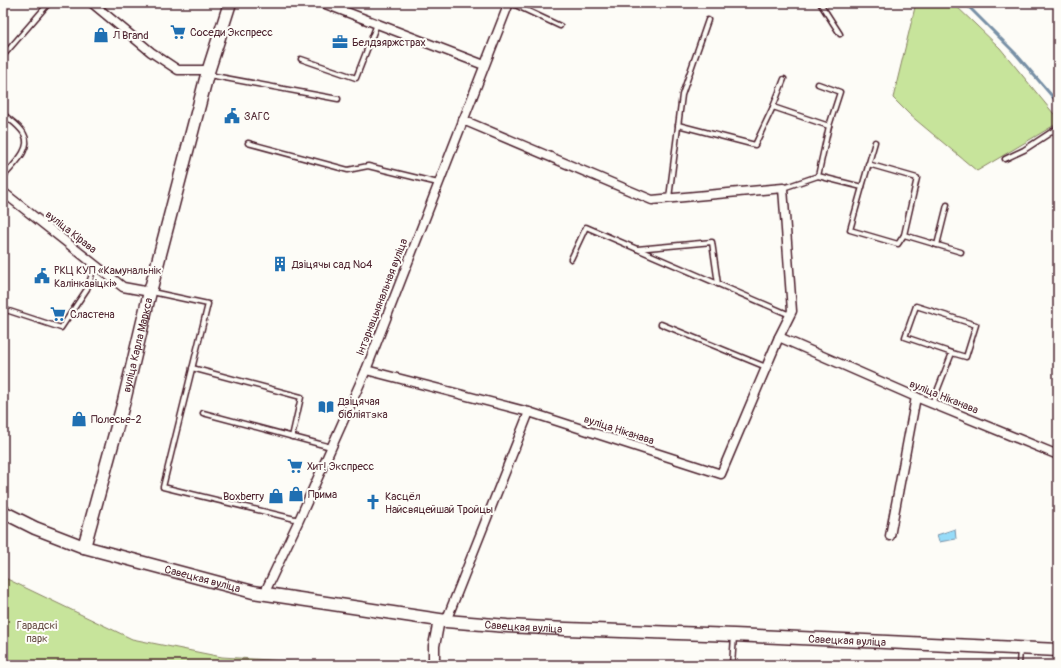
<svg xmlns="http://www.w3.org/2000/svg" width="1061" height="668" font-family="Pangolin,sans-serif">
	<rect width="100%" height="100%" fill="#fdfcf7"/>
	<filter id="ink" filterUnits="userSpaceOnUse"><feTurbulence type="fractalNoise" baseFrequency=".025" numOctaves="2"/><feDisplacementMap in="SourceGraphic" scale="8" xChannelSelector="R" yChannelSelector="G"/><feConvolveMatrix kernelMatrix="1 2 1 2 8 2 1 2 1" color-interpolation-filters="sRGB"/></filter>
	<g filter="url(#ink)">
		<g fill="#c7e49b" stroke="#888263">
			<path d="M916,3h37l47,45 58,71v4l-81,48 -67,-56 -17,-17z"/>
			<path d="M3,577l129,62 90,18 125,8h-344z"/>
		</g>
		<path fill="#96dbf8" stroke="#7890a6" d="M955,529l1,10 -17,3 -2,-7z"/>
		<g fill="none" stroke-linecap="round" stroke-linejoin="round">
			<path stroke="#7890a6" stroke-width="3" d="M965,3l50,50 43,50"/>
			<defs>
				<g id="service">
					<path d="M511,3l49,23"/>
					<path d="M820,3l20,31"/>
					<path d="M3,56l46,-53"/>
					<path d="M301,59l55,19 21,-54"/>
					<path d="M209,75l129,24"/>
					<path d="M818,84l22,8 -11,34"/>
					<path d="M773,107l11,-28"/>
					<path d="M3,114c7,6 17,12 21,20 9,15 -12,32 -21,43"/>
					<path d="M678,125l77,20 18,-38 56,19 -11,50 -35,12"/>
					<path d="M248,143l100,27 20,-4 70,17"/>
					<path d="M1005,159l19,-9 32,-21h2"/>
					<path d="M868,164l49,14 -13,57"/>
					<path d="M818,176l44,11 -12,43 48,14 6,-9 57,17"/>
					<path d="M862,187l13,-45"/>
					<path d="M669,198l13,-103 26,-75"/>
					<path d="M937,245l10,-40"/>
					<path d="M637,249l75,-7 6,42"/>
					<path d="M571,259l15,-32 204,88"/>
					<path d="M152,292l56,12 -45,183 136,33"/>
					<path d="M3,309l58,19 26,-39 8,-24"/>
					<path d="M661,324l105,43"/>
					<path d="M192,368l109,29 -9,40"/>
					<path d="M932,404l20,-51 14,4 10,-32 -60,-19 -11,31 47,16"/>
					<path d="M203,413l128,34"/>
					<path d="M732,665l2,-29"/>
					<path d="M1019,665l1,-16"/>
				</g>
				<g id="minor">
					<path d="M92,3l59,49 27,18h30"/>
					<path d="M323,3l161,62"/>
					<path d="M3,192l120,95 27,5"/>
					<path d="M779,337l137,60 142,58"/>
					<path d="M366,370l163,42 192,62 58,-137 13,-26 -9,-123 -131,12 -189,-80"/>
					<path d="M890,536l26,-139"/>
					<path d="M264,594l35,-74 67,-150 143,-367"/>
					<path d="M446,621l83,-209"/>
				</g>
				<path id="tertiary" d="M434,665v-19l5,-26"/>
				<g id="secondary">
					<path id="s1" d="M3,512l32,16 49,19 169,45 193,29 61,5 59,3 168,6 324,15"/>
					<path id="s2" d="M84,547l40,-146 26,-109 57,-217 23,-72"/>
				</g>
			</defs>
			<use href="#service" stroke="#4a1f2b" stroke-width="7"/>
			<use href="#minor" stroke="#4a1f2b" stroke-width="11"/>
			<use href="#tertiary" stroke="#4a1f2b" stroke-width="13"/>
			<use href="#secondary" stroke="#4a1f2b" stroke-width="15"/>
			<use href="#service" stroke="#fdfcf7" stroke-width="4"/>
			<use href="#minor" stroke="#fdfcf7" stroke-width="8"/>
			<use href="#tertiary" stroke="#fdfcf7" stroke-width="10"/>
			<use href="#secondary" stroke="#fdfcf7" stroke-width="12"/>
		</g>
	</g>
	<defs>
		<symbol id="supermarket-bare" viewBox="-9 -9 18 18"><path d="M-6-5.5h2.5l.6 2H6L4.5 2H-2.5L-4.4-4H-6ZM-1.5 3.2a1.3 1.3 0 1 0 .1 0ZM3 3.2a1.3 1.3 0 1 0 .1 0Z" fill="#1f6fb2" stroke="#fdfcf7" stroke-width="2.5" paint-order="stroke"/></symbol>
		<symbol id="shop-bare" viewBox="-9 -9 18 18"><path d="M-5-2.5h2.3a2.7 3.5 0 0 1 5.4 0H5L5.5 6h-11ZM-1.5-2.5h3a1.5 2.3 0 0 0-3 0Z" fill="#1f6fb2" stroke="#fdfcf7" stroke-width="2.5" paint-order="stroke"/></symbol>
		<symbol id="office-bare" viewBox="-9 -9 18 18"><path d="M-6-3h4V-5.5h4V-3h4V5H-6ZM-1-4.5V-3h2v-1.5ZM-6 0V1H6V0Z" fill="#1f6fb2" stroke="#fdfcf7" stroke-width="2.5" paint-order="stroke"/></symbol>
		<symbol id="civic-bare" viewBox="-9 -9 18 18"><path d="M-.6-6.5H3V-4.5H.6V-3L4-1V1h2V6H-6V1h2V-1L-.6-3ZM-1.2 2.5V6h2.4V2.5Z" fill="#1f6fb2" stroke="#fdfcf7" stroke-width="2.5" paint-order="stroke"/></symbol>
		<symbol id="building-bare" viewBox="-9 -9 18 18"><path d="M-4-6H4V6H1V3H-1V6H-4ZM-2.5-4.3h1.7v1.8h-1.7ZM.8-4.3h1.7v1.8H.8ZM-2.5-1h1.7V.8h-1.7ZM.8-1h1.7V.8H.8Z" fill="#1f6fb2" stroke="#fdfcf7" stroke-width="2.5" paint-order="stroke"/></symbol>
		<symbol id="library-bare" viewBox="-9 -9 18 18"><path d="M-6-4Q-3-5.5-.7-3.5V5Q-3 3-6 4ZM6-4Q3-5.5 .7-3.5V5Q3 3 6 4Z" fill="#1f6fb2" stroke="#fdfcf7" stroke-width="2.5" paint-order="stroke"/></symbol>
		<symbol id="church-bare" viewBox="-9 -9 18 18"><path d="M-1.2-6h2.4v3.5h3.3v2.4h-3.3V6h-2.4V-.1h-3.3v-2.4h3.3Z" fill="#1f6fb2" stroke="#fdfcf7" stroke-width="2.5" paint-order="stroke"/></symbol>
	</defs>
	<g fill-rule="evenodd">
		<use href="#supermarket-bare" x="167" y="21" width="22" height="22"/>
		<use href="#shop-bare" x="90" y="24" width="22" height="22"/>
		<use href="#office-bare" x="329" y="31" width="22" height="22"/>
		<use href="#civic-bare" x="221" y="105" width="22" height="22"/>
		<use href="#building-bare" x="269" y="253" width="22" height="22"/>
		<use href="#civic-bare" x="31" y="265" width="22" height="22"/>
		<use href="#supermarket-bare" x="47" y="303" width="22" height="22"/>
		<use href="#library-bare" x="315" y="396" width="22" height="22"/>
		<use href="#shop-bare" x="68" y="408" width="22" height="22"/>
		<use href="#supermarket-bare" x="284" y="455" width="22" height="22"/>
		<use href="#shop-bare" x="285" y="483" width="22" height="22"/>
		<use href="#shop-bare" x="265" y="485" width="22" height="22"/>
		<use href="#church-bare" x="362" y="491" width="22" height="22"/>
	</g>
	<g text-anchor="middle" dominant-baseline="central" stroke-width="4" stroke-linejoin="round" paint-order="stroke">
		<g font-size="11" fill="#4a1f2b" stroke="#fdfcf7" text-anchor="start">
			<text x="190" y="32">Соседи Экспресс</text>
			<text x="113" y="35">Л Brand</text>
			<text x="352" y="42">Белдзяржстрах</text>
			<text x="244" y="116">ЗАГС</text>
			<text x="292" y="264">Дзіцячы сад №4</text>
			<text x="54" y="270">РКЦ КУП «Камунальнік<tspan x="54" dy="13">Калінкавіцкі»</tspan></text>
			<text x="70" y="314">Сластена</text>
			<text x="338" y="401">Дзіцячая<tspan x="338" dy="13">бібліятэка</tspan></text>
			<text x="91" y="419">Полесье-2</text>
			<text x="307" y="466">Хит! Экспресс</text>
			<text x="308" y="494">Прима</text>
			<text x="264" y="496" text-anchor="end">Boxberry</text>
			<text x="385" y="496">Касцёл<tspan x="385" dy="13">Найсвяцейшай Тройцы</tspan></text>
		</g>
		<g font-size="11" fill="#4a1f2b" stroke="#fdfcf7">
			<text transform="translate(71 232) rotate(38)">вуліца Кірава</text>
			<text transform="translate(382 297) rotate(-69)">Інтэрнацыянальная вуліца</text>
			<text stroke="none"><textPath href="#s2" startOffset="209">вуліца Карла Маркса</textPath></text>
			<text transform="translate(944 397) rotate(22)">вуліца Ніканава</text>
			<text transform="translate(619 430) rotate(18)">вуліца Ніканава</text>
			<text stroke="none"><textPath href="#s1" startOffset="211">Савецкая вуліца</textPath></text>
			<text stroke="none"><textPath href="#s1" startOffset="536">Савецкая вуліца</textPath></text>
			<text stroke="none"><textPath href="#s1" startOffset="860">Савецкая вуліца</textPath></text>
		</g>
		<g font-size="11" fill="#695047" stroke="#fdfcf7">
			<text x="37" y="625">Гарадскі<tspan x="37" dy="13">парк</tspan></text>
		</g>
	</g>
	<rect width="1061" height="668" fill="none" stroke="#fdfcf7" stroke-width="16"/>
	<rect x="8" y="8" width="1045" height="652" fill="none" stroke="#4a1f2b" stroke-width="1.5" filter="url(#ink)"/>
</svg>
